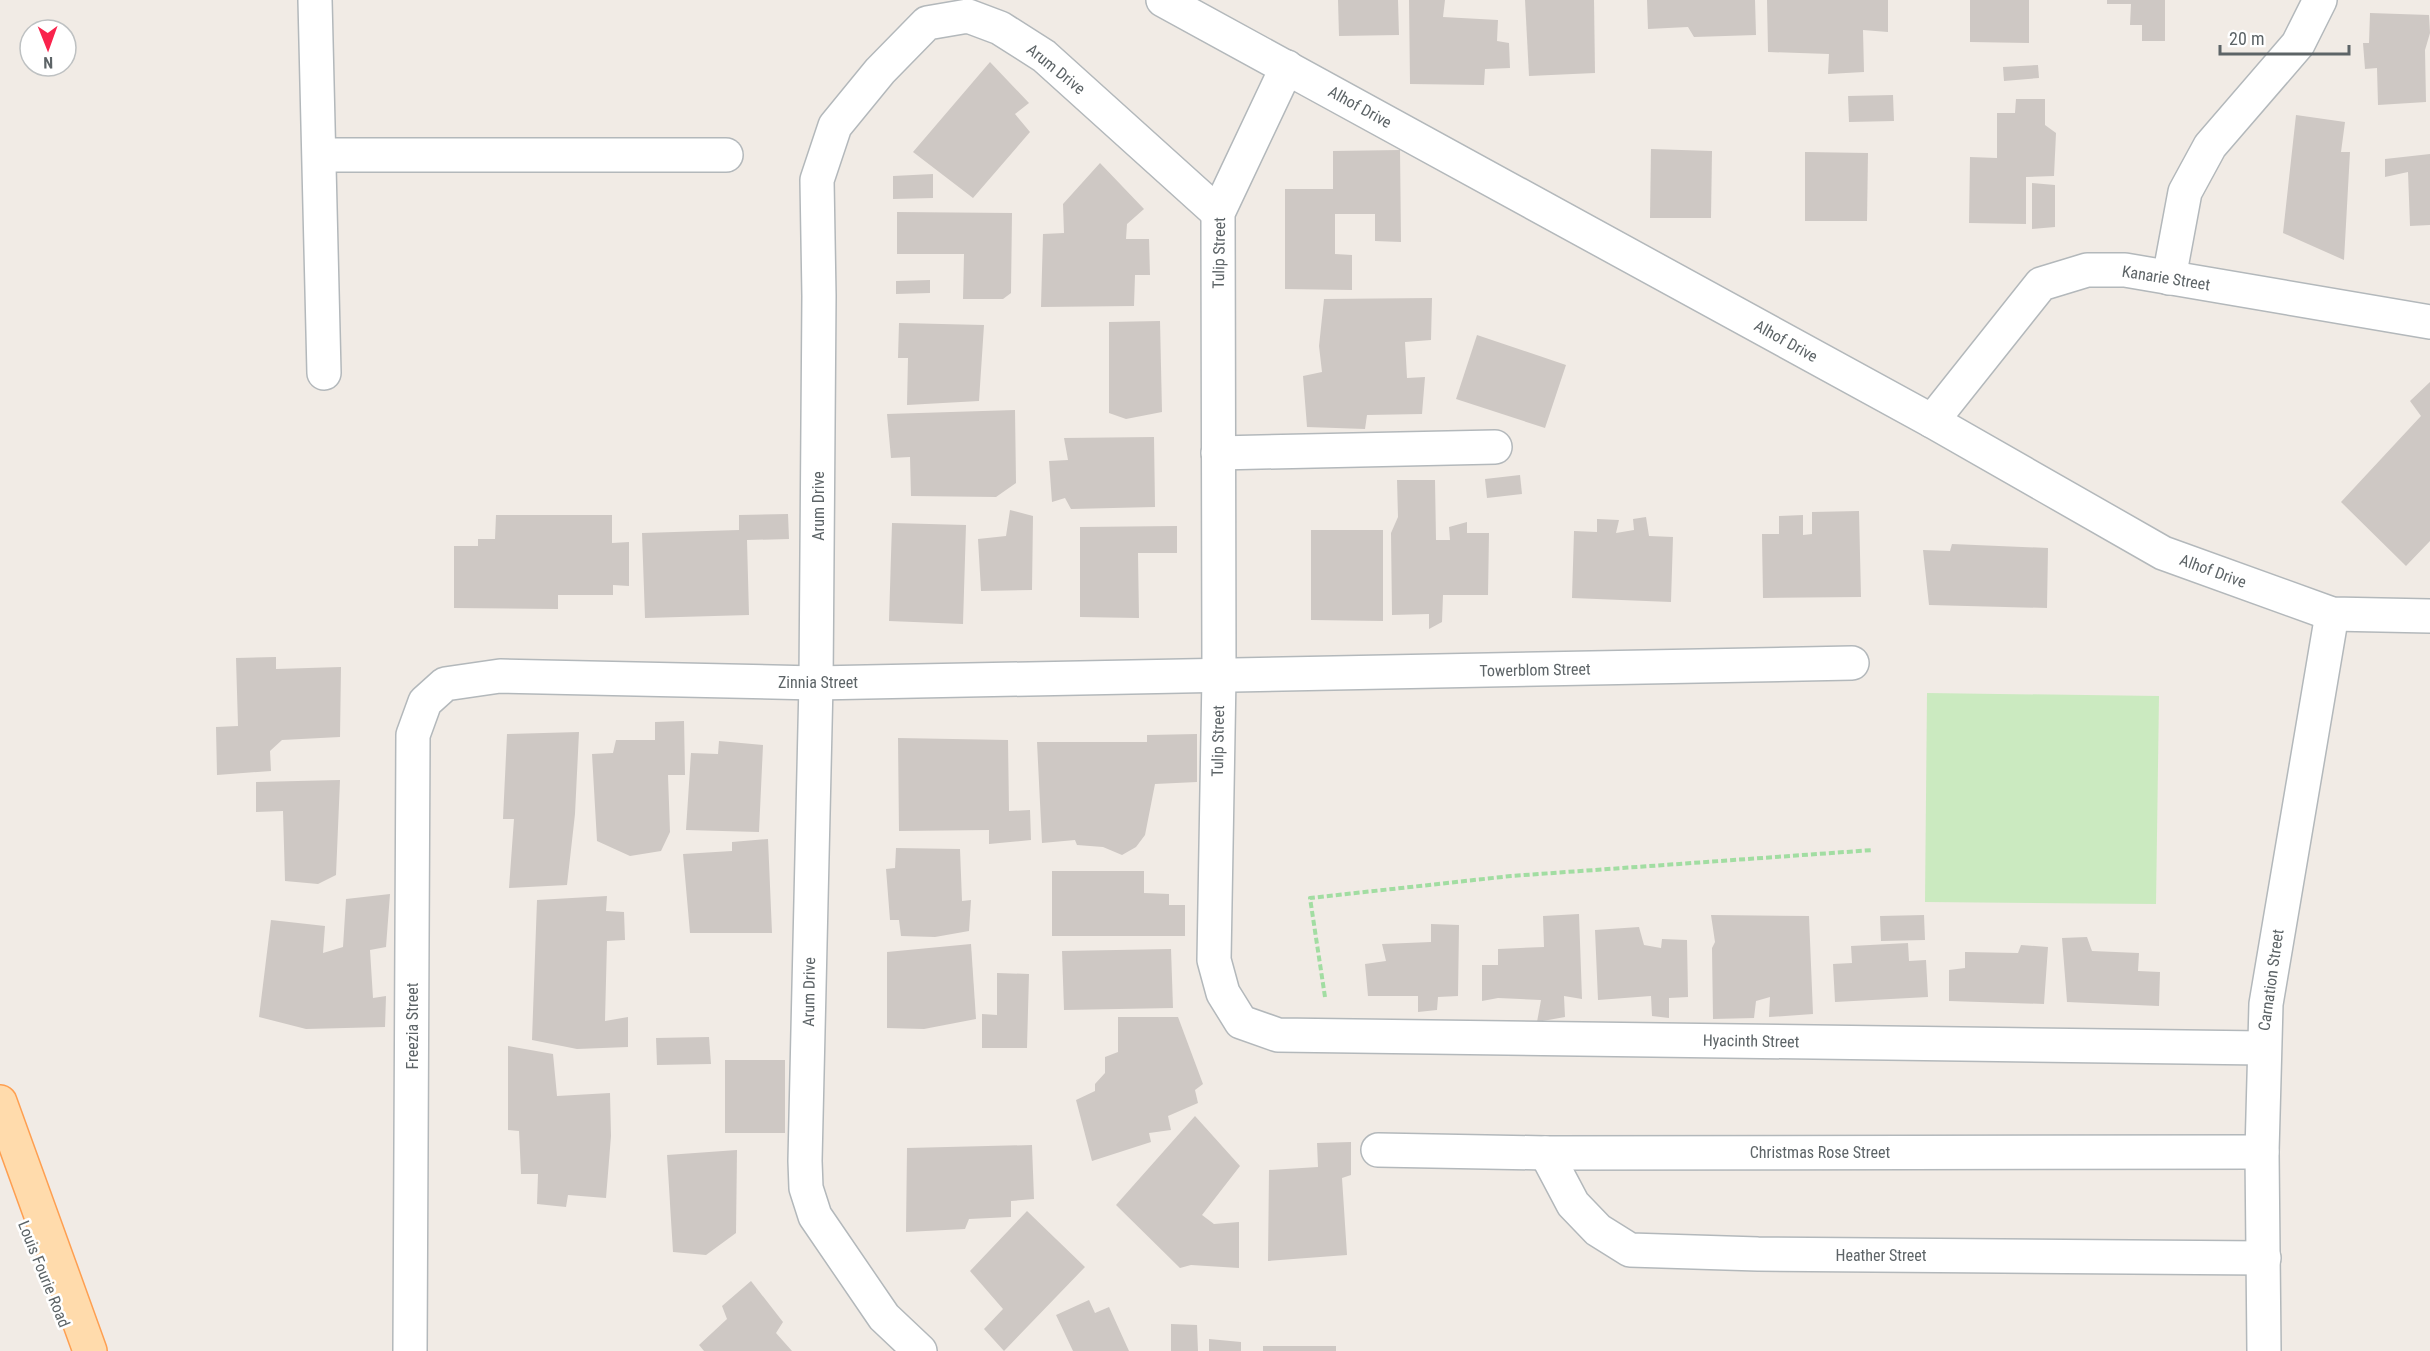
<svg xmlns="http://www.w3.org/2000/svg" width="2430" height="1351" font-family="'Roboto Condensed',sans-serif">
	<rect width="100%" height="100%" fill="#f1ebe5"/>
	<path fill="#cbeac0" d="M1927,693l232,3 -3,208 -231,-2z"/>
	<g fill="#cec8c4">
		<path d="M1338,0h60l1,35 -60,1z"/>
		<path d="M1409,0h36l-2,17 55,3 -1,21 12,2 1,25 -25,1 -1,16 -74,-1z"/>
		<path d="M1525,0h69l1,73 -66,3z"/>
		<path d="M1647,0h108l1,35 -62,2 -6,-10 -40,2z"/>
		<path d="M1767,0h121v32l-25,-2 1,42 -36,2 1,-20 -61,-2z"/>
		<path d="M1970,0h59v43l-59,-1z"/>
		<path d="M2107,0h58v41h-23v-16h-12l1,-21h-24z"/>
		<path d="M2370,13l59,2 1,18 -5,17 1,52 -48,3 -1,-37 -12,1 -2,-26h6z"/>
		<path d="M990,62l39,41 -14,11 15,18 -57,66 -60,-46z"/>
		<path d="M2038,65l1,13 -35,3 -1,-14z"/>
		<path d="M1893,95l1,26 -45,1 -1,-26z"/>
		<path d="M2016,99h29v26l11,8 -2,43 -28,1v47l-57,-1 1,-66 27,1v-45h18z"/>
		<path d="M2296,115l49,7 -4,30h9l-6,108 -61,-27z"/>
		<path d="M1651,149l61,2 -1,67h-61z"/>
		<path d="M1400,150l1,92 -26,-1v-27h-40v40l17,1v35l-67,-1v-100h48v-38z"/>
		<path d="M1805,152l63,1 -1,68h-62z"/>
		<path d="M2430,154v71l-20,1 -2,-54 -23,5v-18z"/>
		<path d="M1100,163l44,46 -17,15 -1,15h23l1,36h-15l-1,31 -93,1 2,-73 21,-1 -1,-29z"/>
		<path d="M933,174v24l-40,1v-23z"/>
		<path d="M2032,183l23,2v42l-23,2z"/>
		<path d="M897,212l115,1 -1,80 -8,6h-40l1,-45h-67z"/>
		<path d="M930,280v13l-34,1v-13z"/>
		<path d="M1432,298l-1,42 -26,2 2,36 18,-1 -3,37 -55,1 -2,14 -58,-2 -4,-51 19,-4 -3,-26 5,-47z"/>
		<path d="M1160,321l2,91 -36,7 -17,-6v-91z"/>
		<path d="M899,323l85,2 -5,76 -72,4 1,-47h-10z"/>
		<path d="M1477,335l89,30 -21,63 -89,-29z"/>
		<path d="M2430,382v159l-24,25 -65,-64 80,-86 -11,-15z"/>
		<path d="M1015,410l1,73 -20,14 -85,-1 -1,-39 -19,1 -4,-44z"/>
		<path d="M1154,437l1,70 -84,2 -6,-11 -13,4 -3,-41 19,-1 -4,-22z"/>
		<path d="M1520,475l2,19 -35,4 -2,-19z"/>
		<path d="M1397,480h38l1,60h14l-1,-13 18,-5v11h22l-1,62h-45l-1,27 -13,7v-15l-37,1 -1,-82 7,-16z"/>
		<path d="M1010,510l23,6 -1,74 -51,1 -3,-52 28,-3z"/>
		<path d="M1859,511l2,86 -98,1 -1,-64h17v-18l24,-1v20l9,-1v-22z"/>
		<path d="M788,514l1,25 -42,1 2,75 -104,3 -3,-85 97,-3v-15z"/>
		<path d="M496,515h116v28l17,-1v44l-16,-1v10h-55v14l-104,-1v-62h24v-7h17z"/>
		<path d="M1646,517l3,19 24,1 -2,65 -99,-4 2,-67 23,1v-13l22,1 -3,13 18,-3 -1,-11z"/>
		<path d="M892,523l74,2 -3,99 -74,-3z"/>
		<path d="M1177,526v27h-39l1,65 -59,-1v-90z"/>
		<path d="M1311,530h72v91l-72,-1z"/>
		<path d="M1952,544l96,4 -1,60 -118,-3 -6,-55 27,1z"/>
		<path d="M276,657v12l65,-2 -1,70 -58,3 -12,11 1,20 -54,4 -1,-48 22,-1 -2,-68z"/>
		<path d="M684,721l1,54h-17l2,57 -9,19 -31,5 -33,-15 -5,-87 21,-1 3,-13h39v-18z"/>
		<path d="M579,732l-4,82 -8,71 -58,3 5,-69h-11l4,-85z"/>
		<path d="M1197,734v48l-42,2 -10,51 -9,12 -14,8 -19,-8 -26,-2 -2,-5 -33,3 -5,-101h110v-7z"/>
		<path d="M898,738l110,2 1,71 21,-1 1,30 -42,4v-14l-90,1z"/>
		<path d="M719,741l44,4 -4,87 -73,-2 5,-77 27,1z"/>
		<path d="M340,780l-4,95 -18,9 -33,-3 -2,-70 -27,1v-30z"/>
		<path d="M768,839l4,94h-82l-7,-79 49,-3v-9z"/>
		<path d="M896,848l64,1 2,52 9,-1 -2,31 -34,6 -34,-1 -2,-16h-9l-4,-51 9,-1z"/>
		<path d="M1052,871h92v22l25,1v11h16v31h-133z"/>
		<path d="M390,894l-4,53 -16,3 3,48 13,-2 -1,31 -79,2 -47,-12 12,-97 54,6 -2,27 20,-6 3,-48z"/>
		<path d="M607,896l-1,15 18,1 1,28 -18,1 -2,80 23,-4v30l-51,2 -45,-9 5,-140z"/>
		<path d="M1579,914l3,85 -18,-3 1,21 -28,5 4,-22 -43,-2 -16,3v-36h16v-16l46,-2 -1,-31z"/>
		<path d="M1711,915l98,1 4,98 -44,3 1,-20 -14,4 -2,17 -41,1 -1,-71 3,-6z"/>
		<path d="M1924,915l1,25 -44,1 -1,-25z"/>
		<path d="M1431,924l28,1 -1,71 -20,1 -1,13 -19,2v-16h-50l-3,-32 21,-3 -4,-17 49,-2z"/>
		<path d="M1639,927l5,18 17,3 1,-9 25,1 1,57 -19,1v20l-17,-2 -1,-20 -53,4 -3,-70z"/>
		<path d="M2087,937l5,14 47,2 -1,18 22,1 -1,34 -92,-4 -5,-64z"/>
		<path d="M1908,943l1,18 17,-1 2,37 -93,5 -2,-38 19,-1 -1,-17z"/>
		<path d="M971,944l5,75 -52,10 -37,-1v-76z"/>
		<path d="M2021,945l27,2 -4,57 -95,-3v-31l16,-2v-16l53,1z"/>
		<path d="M1171,949l2,59 -109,2 -2,-59z"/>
		<path d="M997,973l32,1 -2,74h-45v-34l15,1z"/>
		<path d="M1118,1017h60l25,67 -8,6 3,13 -30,13 3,14 -22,3 2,9 -59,19 -16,-61 19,-9v-7l10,-11v-16l13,-5z"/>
		<path d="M709,1037l2,27 -54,1 -1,-27z"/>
		<path d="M508,1046l45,8 4,42 53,-3 1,43 -5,62 -38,-3 -2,12 -29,-3 1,-30h-17l-2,-43 -11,-1z"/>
		<rect x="725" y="1060" width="60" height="73"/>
		<path d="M1195,1116l45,50 -38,49 12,9 25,-2v46l-48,-3 -11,3 -64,-63z"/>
		<path d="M1351,1142v33l-9,3 5,77 -79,6 1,-91 49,-3 -1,-24z"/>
		<path d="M1032,1145l2,54 -23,2v16l-42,2 -4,10 -59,3 1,-84z"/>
		<path d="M737,1150l-1,83 -30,22 -33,-3 -6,-97z"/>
		<path d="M1027,1211l58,56 -81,84 -20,-22 19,-20 -33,-38z"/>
		<path d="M751,1281l32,41 -7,11 16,18h-88l-5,-6 28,-26 -5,-13z"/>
		<path d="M1089,1300l6,13 14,-6 20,44h-56l-17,-36z"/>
		<path d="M1171,1324l26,1 1,26h-27z"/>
		<path d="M1209,1339l32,3v9h-32z"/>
		<rect x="1263" y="1346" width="73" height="5"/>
	</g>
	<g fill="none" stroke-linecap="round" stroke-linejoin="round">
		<defs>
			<g id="minor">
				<path d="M315,0l9,373"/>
				<path d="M1163,0l769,421 231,132 169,61 98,2"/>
				<path d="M1287,67l-69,146 1,463 -5,284 9,33 18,29 37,13 985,13"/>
				<path d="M321,155h405"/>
				<path d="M2169,278l16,-86 25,-46 88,-102 22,-44"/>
				<path d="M1932,421l109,-137 46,-14h38l305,52"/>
				<path d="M1218,453l277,-6"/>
				<path d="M1378,1150l168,3 716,-1"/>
				<path d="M1546,1153l27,51 25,26 32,20 128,4 506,4"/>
				<path d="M410,1351l3,-616 12,-33 20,-18 55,-8 316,7 1036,-20"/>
				<path d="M920,1351l-36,-34 -69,-101 -9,-28 -1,-27 11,-478 3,-387 -2,-116 18,-54 45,-55 47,-48 41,-7 32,12 44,28 174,157"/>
				<path d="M2264,1351l-2,-199 4,-148 66,-390"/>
			</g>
			<path id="major" d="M0,1102l90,249"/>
		</defs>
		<use href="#minor" stroke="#b3b8bb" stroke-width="36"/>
		<use href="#major" stroke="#fe9f51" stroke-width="36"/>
		<path stroke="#a2dda2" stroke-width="4" stroke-dasharray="6 3" stroke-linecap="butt" d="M1325,997l-15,-99 201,-22 362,-26"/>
		<use href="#minor" stroke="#fff" stroke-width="33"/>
		<use href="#major" stroke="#ffdbac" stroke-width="33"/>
	</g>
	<g text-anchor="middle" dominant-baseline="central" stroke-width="5" stroke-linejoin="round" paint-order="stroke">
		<g font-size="16" fill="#5d6467" stroke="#fff">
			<text transform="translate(1056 69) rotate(39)">Arum Drive</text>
			<text transform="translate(1360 107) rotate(29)">Alhof Drive</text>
			<text transform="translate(1219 253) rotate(-89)">Tulip Street</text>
			<text transform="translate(2166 278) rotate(9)">Kanarie Street</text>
			<text transform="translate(1786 341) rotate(29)">Alhof Drive</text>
			<text transform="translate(818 506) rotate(-90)">Arum Drive</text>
			<text transform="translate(2213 571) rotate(20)">Alhof Drive</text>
			<text transform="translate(1535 670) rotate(-1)">Towerblom Street</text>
			<text x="818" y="682">Zinnia Street</text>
			<text transform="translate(1218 741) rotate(-89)">Tulip Street</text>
			<text transform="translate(2271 980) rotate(-82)">Carnation Street</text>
			<text transform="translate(809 992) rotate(-89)">Arum Drive</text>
			<text transform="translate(412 1026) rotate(-90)">Freezia Street</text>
			<text transform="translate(1751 1041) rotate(1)">Hyacinth Street</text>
			<text x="1820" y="1152">Christmas Rose Street</text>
			<text x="1881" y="1255">Heather Street</text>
			<text transform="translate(44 1274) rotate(68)">Louis Fourie Road</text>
		</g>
	</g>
	<g transform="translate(48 48) rotate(179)"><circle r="28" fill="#ffffff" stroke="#bec1c2" stroke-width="1.5"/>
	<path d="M0-4.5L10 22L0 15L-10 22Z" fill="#f9234c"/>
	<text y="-9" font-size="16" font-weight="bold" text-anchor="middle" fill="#5d6467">N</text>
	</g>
	<path d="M2220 45v9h129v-9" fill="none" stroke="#5d6467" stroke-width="3"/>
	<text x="2229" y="45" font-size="18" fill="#5d6467" stroke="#ffffff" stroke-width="4.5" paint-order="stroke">20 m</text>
</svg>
